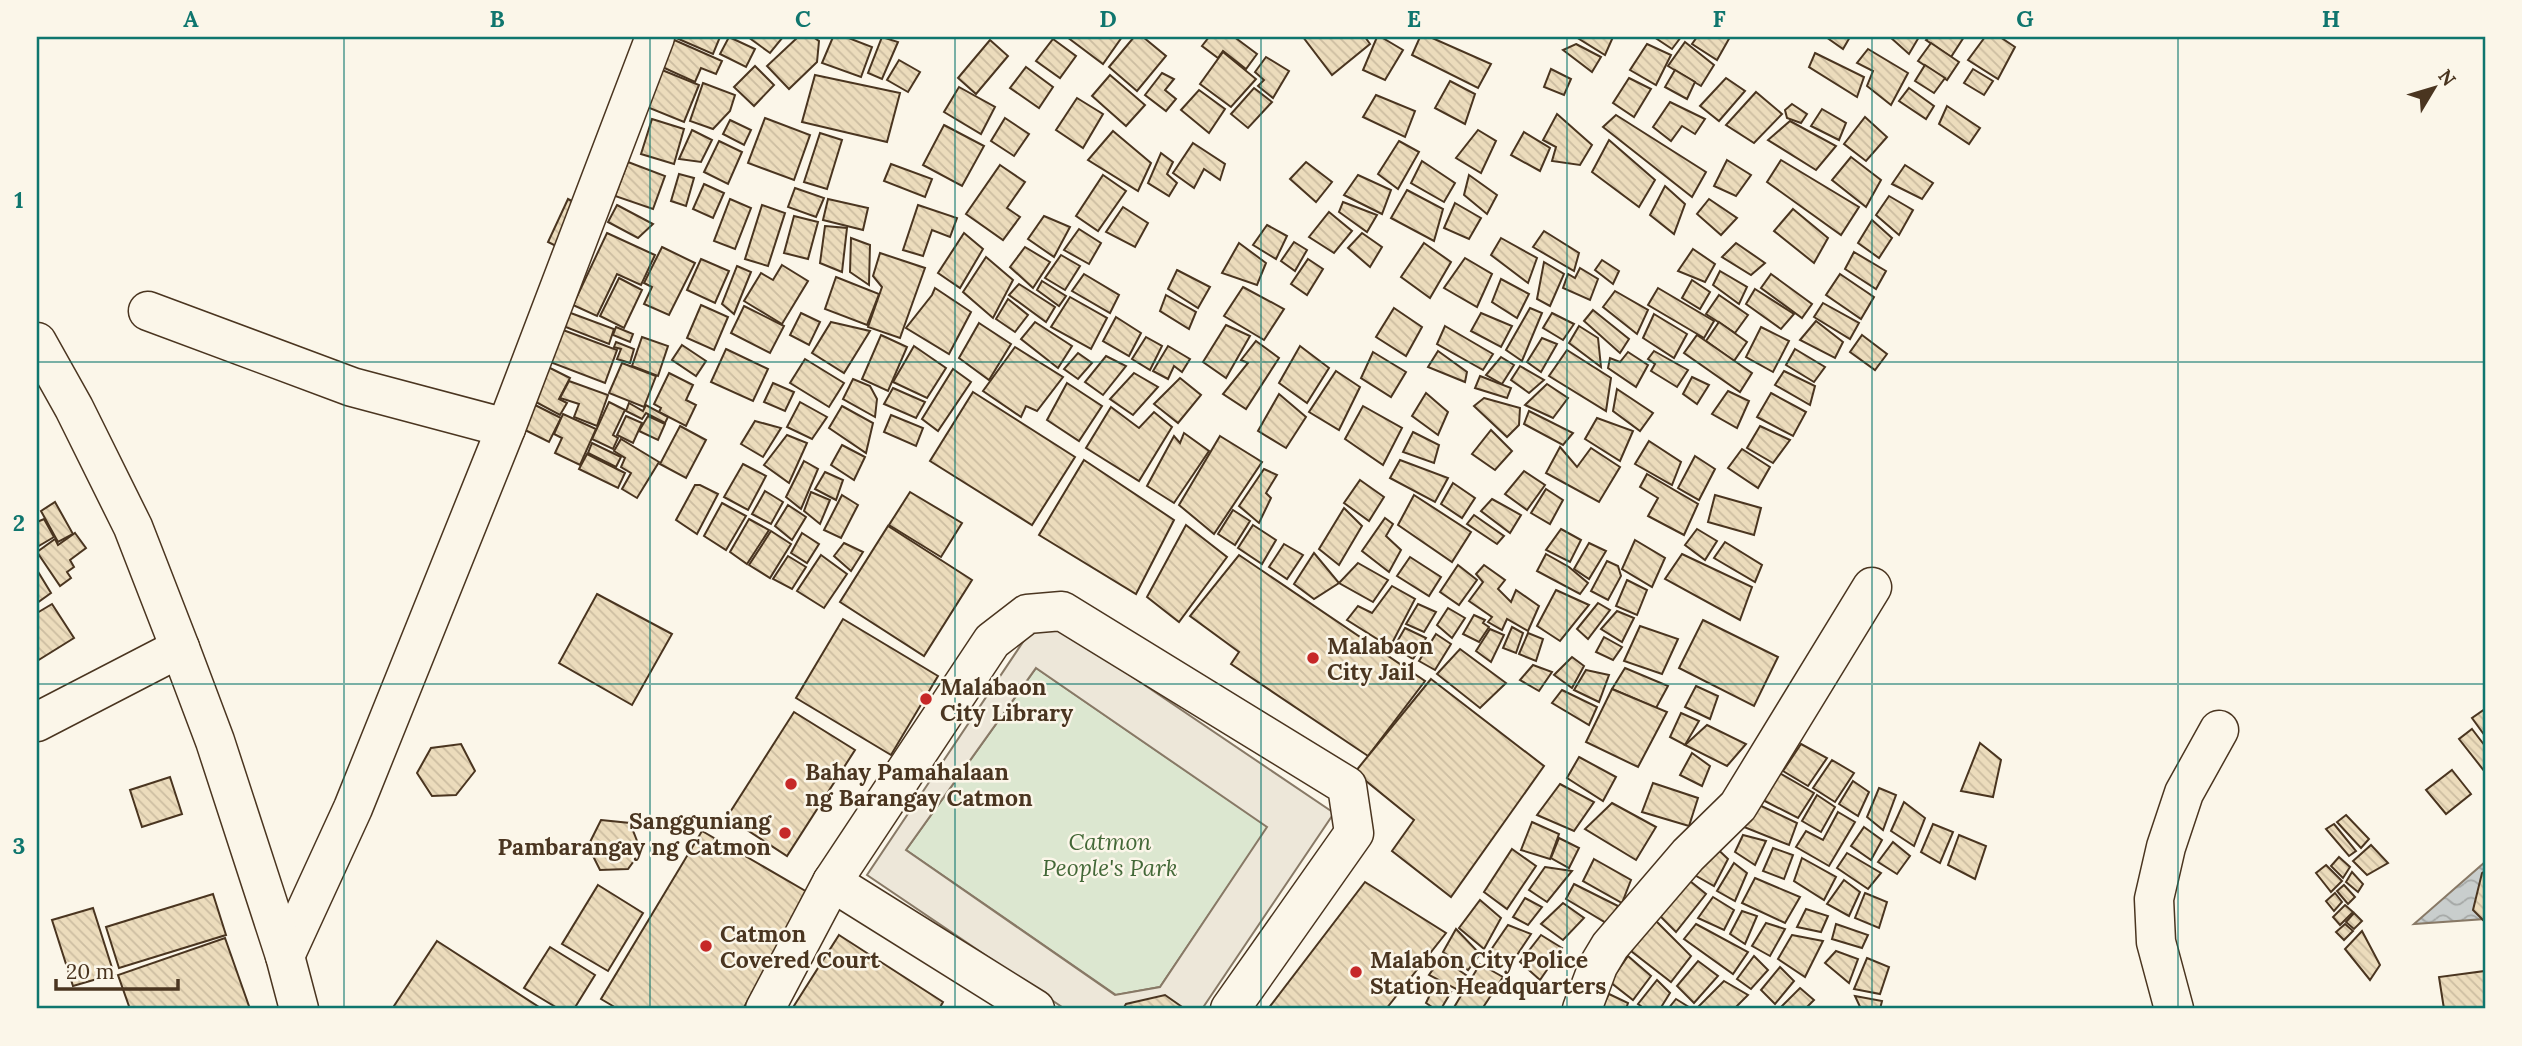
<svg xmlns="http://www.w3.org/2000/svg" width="2522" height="1046" font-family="Lora,serif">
	<defs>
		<pattern id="water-waves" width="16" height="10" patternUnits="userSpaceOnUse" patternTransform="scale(1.75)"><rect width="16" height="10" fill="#c9cecd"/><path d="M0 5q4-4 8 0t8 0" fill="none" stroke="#a5a8a6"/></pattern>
		<pattern id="building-back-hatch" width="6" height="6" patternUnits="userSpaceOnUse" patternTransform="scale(1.75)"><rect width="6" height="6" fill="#ecdcbc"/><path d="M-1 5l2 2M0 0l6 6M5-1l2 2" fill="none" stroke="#ccbda1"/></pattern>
	</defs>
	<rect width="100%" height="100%" fill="#fbf6e9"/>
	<path fill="#dce7d0" stroke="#887966" stroke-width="2" d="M1036,668l232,159 -108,160 -44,8 -210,-145z"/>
	<path fill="#ede7d9" stroke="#887966" stroke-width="2" fill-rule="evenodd" d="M1041,615l293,198 -132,196h-137l-198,-134zM1036,668l231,159 -107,160 -45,8 -209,-145z"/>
	<path fill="url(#water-waves)" stroke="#887966" stroke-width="2" d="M2485,862v57l-71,5z"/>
	<g fill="url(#building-back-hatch)" stroke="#4a3520" stroke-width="2">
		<path d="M674,37h46l-7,17z"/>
		<path d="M729,37l26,12 -9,18 -26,-13z"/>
		<path d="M748,37h35l-13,16z"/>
		<path d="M798,37h15l6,4 -2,21 -28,27 -22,-23z"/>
		<path d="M833,37h13l26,10 -11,30 -39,-14z"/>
		<path d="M882,37l16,5 -16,37 -14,-6z"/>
		<path d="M1067,37h55l-19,27z"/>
		<path d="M1134,37h9l23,19 -29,35 -28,-24z"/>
		<path d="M1209,37h29l-1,2 20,15 -11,15 -23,-18 -5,7 -16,-12z"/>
		<path d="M1303,37h62l5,7 -38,31z"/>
		<path d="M1377,37h4l22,13 -18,30 -22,-10z"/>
		<path d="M1420,37h10l61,27 -13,24 -66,-33z"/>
		<path d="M1576,37h37l-8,18z"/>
		<path d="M1654,37h27l-9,12z"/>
		<path d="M1697,37h33l-13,23 -25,-16z"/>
		<path d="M1826,37h24l-7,12z"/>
		<path d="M1890,37h29l-10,17z"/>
		<path d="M1929,37h35l-13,20 -25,-17z"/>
		<path d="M1985,37h15l15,10 -17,32 -30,-19z"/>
		<path d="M672,39l50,22 -6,13 -15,-6 -6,14 -35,-16z"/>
		<path d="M1053,39l23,17 -16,22 -24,-17z"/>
		<path d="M990,40l18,16 -32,38 -18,-16z"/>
		<path d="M1685,42l29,23 -13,21 -33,-20z"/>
		<path d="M1931,43l28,19 -12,18 -29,-19z"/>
		<path d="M1576,44l25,13 -9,15 -29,-22z"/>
		<path d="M1647,44l24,11 -15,30 -26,-15z"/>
		<path d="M1868,49l40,24 -17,32 -24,-19 6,-15 -16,-8z"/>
		<path d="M1223,52l33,27 -25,28 -31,-23z"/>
		<path d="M1815,53l49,24 -7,20 -48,-30z"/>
		<path d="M1266,57l23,14 -16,27 -15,-12 6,-6 -9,-8z"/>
		<path d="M899,60l21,12 -12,20 -21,-12z"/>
		<path d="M1925,65l20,13 -11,15 -19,-12z"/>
		<path d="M755,66l19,19 -20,21 -20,-19z"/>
		<path d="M1026,67l27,20 -14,21 -29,-20z"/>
		<path d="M1551,69l20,10 -7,16 -20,-8z"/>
		<path d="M1973,69l20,12 -9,14 -20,-12z"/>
		<path d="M662,70l37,15 -15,37 -37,-15z"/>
		<path d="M1675,70l20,12 -8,17 -22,-12z"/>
		<path d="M1162,73l12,6 -9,11 11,9 -10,12 -21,-16z"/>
		<path d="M815,75l85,18 -13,49 -85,-20z"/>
		<path d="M1110,75l35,30 -19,21 -34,-30z"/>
		<path d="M1629,78l22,11 -17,28 -21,-14z"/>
		<path d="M1726,78l19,13 -26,30 -19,-15z"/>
		<path d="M1450,81l25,13 -10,30 -30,-16z"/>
		<path d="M703,83l32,12 -5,16 -17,18 -23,-8z"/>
		<path d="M959,87l36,20 -14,27 -37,-22z"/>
		<path d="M1254,88l18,14 -24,26 -17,-14z"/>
		<path d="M1909,88l25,18 -8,13 -27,-18z"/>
		<path d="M1199,90l26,19 -16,24 -28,-23z"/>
		<path d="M1756,92l26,22 -28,29 -28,-18z"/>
		<path d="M1376,95l39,16 -10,26 -42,-20z"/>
		<path d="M1077,98l26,16 -20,34 -27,-18z"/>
		<path d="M1670,102l35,17 -10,15 -13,-8 -11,15 -18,-14z"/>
		<path d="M1792,104l15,10 -6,9 -14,-5 -2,-8z"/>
		<path d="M1947,106l33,22 -11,16 -30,-20z"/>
		<path d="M1822,109l24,14 -7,17 -28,-14z"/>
		<path d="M1557,114l35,31 -12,20 -28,-4 4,-14 -13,-7z"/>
		<path d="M1616,115l90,57 -14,25 -89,-70z"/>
		<path d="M1865,117l22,20 -21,24 -22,-17z"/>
		<path d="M765,118l45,17 -16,45 -46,-17z"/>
		<path d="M1005,118l24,16 -15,22 -23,-15z"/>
		<path d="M652,119l32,10 -10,35 -33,-10z"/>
		<path d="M730,120l21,10 -7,15 -21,-11z"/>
		<path d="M1790,121l46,25 -20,24 -48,-30z"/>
		<path d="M944,125l40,21 -22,40 -39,-21z"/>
		<path d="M692,130l20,10 -11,22 -22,-3z"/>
		<path d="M1478,130l18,11 -15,32 -25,-15z"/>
		<path d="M1113,131l38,32 -13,28 -50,-31z"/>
		<path d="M1524,132l26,16 -10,23 -29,-16z"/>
		<path d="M820,133l22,7 -15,49 -23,-7z"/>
		<path d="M1609,140l46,40 -16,27 -47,-35z"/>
		<path d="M719,141l23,11 -14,32 -24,-12z"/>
		<path d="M1399,141l20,11 -21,37 -20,-15z"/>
		<path d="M1193,143l32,21 -5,16 -16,-11 -10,19 -21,-15z"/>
		<path d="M1161,153l12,9 -6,12 10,9 -8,13 -21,-13z"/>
		<path d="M1851,157l30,23 -15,27 -34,-27z"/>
		<path d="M1727,160l24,15 -15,21 -22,-10z"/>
		<path d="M1781,160l78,47 -18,28 -74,-53z"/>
		<path d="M1422,161l33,22 -11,19 -33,-19z"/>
		<path d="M628,162l37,14 -12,33 -38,-13z"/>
		<path d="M1306,162l26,20 -16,20 -26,-23z"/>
		<path d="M891,164l41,15 -7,18 -41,-16z"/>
		<path d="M1000,165l25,17 -18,26 13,9 -17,23 -37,-26z"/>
		<path d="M1905,165l28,18 -11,16 -30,-15z"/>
		<path d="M679,174l15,4 -8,28 -15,-5z"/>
		<path d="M1103,175l23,16 -28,40 -22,-15z"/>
		<path d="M1358,175l33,15 -9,24 -38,-19z"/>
		<path d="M1469,175l28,20 -10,19 -23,-19z"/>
		<path d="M704,184l20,9 -11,25 -20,-9z"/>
		<path d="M1665,186l20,18 -11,30 -24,-19z"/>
		<path d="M795,188l29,10 -8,19 -28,-10z"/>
		<path d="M1407,190l36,19 -9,32 -43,-23z"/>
		<path d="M1889,196l24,14 -14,25 -23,-20z"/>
		<path d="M568,199l13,7 -19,43 -14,-7z"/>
		<path d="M730,199l21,9 -16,41 -21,-8z"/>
		<path d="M828,199l40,9 -5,22 -40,-10z"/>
		<path d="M1709,199l28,19 -16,17 -24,-21z"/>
		<path d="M1343,202l34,13 -10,17 -28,-20z"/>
		<path d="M1455,203l26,15 -12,21 -25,-11z"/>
		<path d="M617,205l36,19 -15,14 -30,-16z"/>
		<path d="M762,205l23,8 -17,53 -23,-7z"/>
		<path d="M918,205l39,13 -7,19 -18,-7 -9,26 -20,-6z"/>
		<path d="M1123,207l25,16 -13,24 -29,-15z"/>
		<path d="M1793,209l35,29 -14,25 -40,-32z"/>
		<path d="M1329,212l23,19 -18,22 -25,-16z"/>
		<path d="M794,216l24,6 -10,37 -24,-6z"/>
		<path d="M1044,216l26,11 -16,30 -26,-18z"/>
		<path d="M1872,220l20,18 -13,20 -21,-15z"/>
		<path d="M1267,225l20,11 -11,23 -23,-14z"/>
		<path d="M825,226l22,2 -5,44 -22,-9z"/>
		<path d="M1079,229l22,14 -12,21 -25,-14z"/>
		<path d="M1544,231l35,22 -5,18 -41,-24z"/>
		<path d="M607,233l48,22 -14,30 -24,-11 -20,42 -24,-11z"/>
		<path d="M964,233l19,16 -23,39 -22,-15z"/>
		<path d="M1362,233l20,14 -12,20 -22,-19z"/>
		<path d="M851,238l19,7 -1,40 -19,-13z"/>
		<path d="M1501,238l36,20 -9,25 -37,-28z"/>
		<path d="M1294,242l13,8 -12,21 -14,-10z"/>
		<path d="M1239,243l27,20 -9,22 -35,-12z"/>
		<path d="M1424,243l27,19 -21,36 -29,-21z"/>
		<path d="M1736,243l29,20 -14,12 -29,-18z"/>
		<path d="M662,247l33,16 -26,52 -25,-11 8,-17 -8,-4z"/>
		<path d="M1025,247l25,15 -17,26 -23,-21z"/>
		<path d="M1693,249l22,15 -10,18 -27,-11z"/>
		<path d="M1854,252l32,19 -10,18 -31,-20z"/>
		<path d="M880,253l45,15 -25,70 -32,-11 14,-40 -9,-11z"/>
		<path d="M1061,255l19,11 -15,24 -20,-12z"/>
		<path d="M986,257l27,23 -20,38 -30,-26z"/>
		<path d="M1465,258l27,16 -15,33 -33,-19z"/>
		<path d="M701,259l28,12 -14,32 -28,-13z"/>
		<path d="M1308,259l15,10 -16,26 -16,-11z"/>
		<path d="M1602,260l17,11 -6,13 -18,-14z"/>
		<path d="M1544,262l20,12 -14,32 -13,-7z"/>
		<path d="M782,265l26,16 -26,43 -38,-23 17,-28 12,7z"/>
		<path d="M737,266l14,6 -17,42 -12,-10z"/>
		<path d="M1580,268l18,11 -8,21 -27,-12 5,-14 7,4z"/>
		<path d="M1177,270l33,17 -12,21 -30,-19z"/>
		<path d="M1720,271l27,16 -8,17 -26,-19z"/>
		<path d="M1084,274l35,21 -9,18 -38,-22z"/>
		<path d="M1771,274l41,30 -10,14 -41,-30z"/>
		<path d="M1840,274l34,23 -13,22 -35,-24z"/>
		<path d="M836,277l43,17 -12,31 -42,-16z"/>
		<path d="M619,278l23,12 -18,38 -24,-12z"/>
		<path d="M1501,279l28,15 -12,24 -25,-16z"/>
		<path d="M1692,280l18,12 -10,17 -18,-11z"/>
		<path d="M1042,281l24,15 -7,10 -22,-16z"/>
		<path d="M1019,284l36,23 -9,15 -37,-27z"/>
		<path d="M1243,287l41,22 -20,31 -40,-24z"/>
		<path d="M935,288l36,24 -22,42 -43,-26 26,-33z"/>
		<path d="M1658,288l56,33 -10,17 -56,-33z"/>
		<path d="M1755,289l39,25 -13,15 -35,-25z"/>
		<path d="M1615,291l33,19 -11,24 -34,-27z"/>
		<path d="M1166,295l30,17 -7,17 -29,-18z"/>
		<path d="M1719,295l29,20 -13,18 -29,-19z"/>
		<path d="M1070,297l37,21 -16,31 -40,-22z"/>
		<path d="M1008,299l20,16 -13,17 -19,-13z"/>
		<path d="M1823,303l36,20 -9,16 -36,-22z"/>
		<path d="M701,305l27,12 -14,33 -27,-12z"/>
		<path d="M744,306l40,20 -14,27 -39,-20z"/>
		<path d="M1394,308l28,19 -16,29 -30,-19z"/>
		<path d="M1530,308l12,5 -20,48 -16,-11z"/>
		<path d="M1593,310l36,29 -9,14 -36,-32z"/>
		<path d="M568,312l46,17 -5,15 -46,-18z"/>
		<path d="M801,313l19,9 -11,23 -19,-10z"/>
		<path d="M1481,313l31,13 -11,21 -30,-16z"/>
		<path d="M1552,313l22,11 -11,16 -20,-12z"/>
		<path d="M1654,314l33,20 -13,24 -31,-20z"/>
		<path d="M1116,317l25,16 -12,23 -26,-15z"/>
		<path d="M1816,321l27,21 -8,16 -35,-18z"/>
		<path d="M831,322l39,9 -26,42 -32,-20z"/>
		<path d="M1035,322l37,24 -14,22 -37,-29z"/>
		<path d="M1719,322l28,20 -13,19 -28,-20z"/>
		<path d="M979,323l32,21 -22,36 -30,-22z"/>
		<path d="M1226,325l24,11 -24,42 -23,-16z"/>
		<path d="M1445,326l48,28 -10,16 -46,-26z"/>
		<path d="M1579,326l19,12 3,29 -32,-24z"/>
		<path d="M616,327l17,7 -3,8 -17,-7z"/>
		<path d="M1761,327l28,14 -16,31 -27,-15z"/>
		<path d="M563,330l54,20 -12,33 -55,-21z"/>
		<path d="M881,335l26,12 -19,44 -26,-12z"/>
		<path d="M1697,335l55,38 -12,19 -56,-39z"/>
		<path d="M1862,335l25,19 -12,16 -25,-18z"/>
		<path d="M642,337l26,9 -10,30 -26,-10z"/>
		<path d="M1146,337l16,9 -12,24 -18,-11z"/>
		<path d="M1542,338l15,6 -16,28 -14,-10z"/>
		<path d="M1256,341l23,17 -33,51 -23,-15 25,-31 -7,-3z"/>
		<path d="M616,342l18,7 -4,14 -13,-4 4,-10 -7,-2z"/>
		<path d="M682,345l24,16 -10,15 -24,-16z"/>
		<path d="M914,346l32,22 -19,30 -34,-16z"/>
		<path d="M1168,346l22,13 -8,13 -8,-6 -6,13 -15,-8z"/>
		<path d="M1300,346l29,22 -22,35 -28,-20z"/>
		<path d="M1015,347l48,30 -26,34 -11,-5 -5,11 -38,-26z"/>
		<path d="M726,349l42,20 -15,32 -42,-19z"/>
		<path d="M1795,349l30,18 -11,15 -28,-17z"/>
		<path d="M1567,350l44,28 -5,33 -57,-35z"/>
		<path d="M1438,351l29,21 -2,10 -37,-15z"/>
		<path d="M1654,351l34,19 -11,17 -26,-16 4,-7 -7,-5z"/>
		<path d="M1373,352l33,20 -15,25 -30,-19z"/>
		<path d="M1628,352l20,13 -12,22 -28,-19 2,-10 10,4z"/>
		<path d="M1078,353l14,10 -14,16 -14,-10z"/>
		<path d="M1106,356l20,10 -23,29 -18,-13z"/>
		<path d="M1501,357l13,8 -12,19 -16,-9z"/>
		<path d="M805,359l39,24 -15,24 -39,-24z"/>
		<path d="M540,363l30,15 -11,21 8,4 -7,12 -28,-15z"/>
		<path d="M622,363l34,13 -12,31 -35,-14z"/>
		<path d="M1520,366l24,14 -15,13 -18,-13z"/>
		<path d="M953,369l18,13 -33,49 -16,-12z"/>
		<path d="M1336,371l24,16 -21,43 -30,-18z"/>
		<path d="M1784,371l31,15 -5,19 -35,-20z"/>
		<path d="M669,373l24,12 -7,15 10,5 -10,21 -27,-14 2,-4 -7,-4z"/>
		<path d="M1134,373l24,14 -25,28 -23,-16z"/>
		<path d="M1480,376l31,12 -4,10 -32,-10z"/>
		<path d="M1692,377l17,8 -12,19 -14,-10z"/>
		<path d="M1180,378l21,17 -23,28 -24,-19z"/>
		<path d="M853,379l17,7 7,13 -2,18 -32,-18z"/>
		<path d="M569,381l39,14 -11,31 -23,-9 5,-13 -19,-6z"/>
		<path d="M773,383l21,9 -9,19 -21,-9z"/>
		<path d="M1067,383l35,23 -23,35 -32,-21z"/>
		<path d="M1547,384l21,14 -15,20 -28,-13z"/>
		<path d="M893,388l32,14 -9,16 -32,-14z"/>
		<path d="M1617,389l36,24 -13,18 -27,-20z"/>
		<path d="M1728,391l21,10 -12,27 -25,-14z"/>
		<path d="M973,392l102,65 -43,68 -102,-64z"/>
		<path d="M1426,393l22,19 -10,23 -26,-19z"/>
		<path d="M1771,393l35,19 -13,24 -36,-19z"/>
		<path d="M1279,394l27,23 -20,31 -28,-17z"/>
		<path d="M1484,398l36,10 -1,17 -12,12 -33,-31z"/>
		<path d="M609,402l16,8 -12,25 5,3 -5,11 -21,-10z"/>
		<path d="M800,402l27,15 -15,22 -25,-12z"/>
		<path d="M629,403l14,8 3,-6 22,12 -3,6 -19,-10 -4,6 -16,-8z"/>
		<path d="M535,405l26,13 -12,24 -26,-13z"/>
		<path d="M842,406l31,17 -7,30 -37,-25z"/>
		<path d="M1363,406l39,22 -19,37 -38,-26z"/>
		<path d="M1111,407l28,21 15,-16 18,15 -33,54 -53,-33z"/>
		<path d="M1529,411l44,22 -10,12 -39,-21z"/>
		<path d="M563,414l33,15 -16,36 -25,-12 7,-15 -8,-4z"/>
		<path d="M891,415l32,13 -7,18 -32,-14z"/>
		<path d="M626,416l16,7 -9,20 -16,-8z"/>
		<path d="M648,416l17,8 -7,16 -19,-9z"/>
		<path d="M1597,418l36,13 -13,30 -35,-22z"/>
		<path d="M755,421l26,7 -18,29 -22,-13z"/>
		<path d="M680,426l26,14 -20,38 -26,-14z"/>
		<path d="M1760,426l30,14 -17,23 -26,-15z"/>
		<path d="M1491,430l21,21 -17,19 -23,-16z"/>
		<path d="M1413,432l26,13 -5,18 -31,-11z"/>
		<path d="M1184,433l25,18 -35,52 -27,-17 27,-50 6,7z"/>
		<path d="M787,435l20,8 -18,40 -25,-18z"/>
		<path d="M1220,436l42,26 -48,72 -35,-29z"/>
		<path d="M621,439l38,23 -22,36 -15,-9 9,-16 -10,-6 4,-9 -11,-7z"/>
		<path d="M1649,441l32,21 -9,23 -37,-21z"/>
		<path d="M592,443l29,14 -5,10 -28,-14z"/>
		<path d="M842,445l23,12 -11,23 -23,-15z"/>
		<path d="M1560,447l17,20 14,-19 29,19 -21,35 -53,-29z"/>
		<path d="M1742,449l28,18 -12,21 -30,-20z"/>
		<path d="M587,454l38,19 -7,15 -39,-19z"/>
		<path d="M1695,456l20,13 -16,31 -21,-12z"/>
		<path d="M1084,460l90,60 -38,74 -97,-59z"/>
		<path d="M1400,460l48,18 -13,24 -45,-24z"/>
		<path d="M804,461l14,8 -17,40 -15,-12z"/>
		<path d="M743,464l23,12 -18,34 -24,-13z"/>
		<path d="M1264,469l13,6 -11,18 5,5 -12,25 -20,-17z"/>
		<path d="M1524,471l21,14 -18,25 -22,-16z"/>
		<path d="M825,472l18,8 -7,20 -21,-11z"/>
		<path d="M1647,474l51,30 -14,31 -36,-19 10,-18 -18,-11z"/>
		<path d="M1360,480l24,17 -15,24 -25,-18z"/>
		<path d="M1453,483l22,15 -13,20 -21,-14z"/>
		<path d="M695,485h5l18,9 -21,40 -21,-14z"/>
		<path d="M1546,489l17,11 -13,24 -19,-11z"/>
		<path d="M765,491l18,11 -12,22 -19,-10z"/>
		<path d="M811,492l19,8 -10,24 -16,-13z"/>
		<path d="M910,492l52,31 -21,34 -52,-32z"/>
		<path d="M842,495l16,10 -17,33 -17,-8z"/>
		<path d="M1414,495l57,37 -19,30 -54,-37z"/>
		<path d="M1715,495l46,13 -7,27 -46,-13z"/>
		<path d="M1492,499l29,16 -11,18 -29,-22z"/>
		<path d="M55,502l18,32 -15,8 -17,-31z"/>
		<path d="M722,503l24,13 -20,34 -22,-14z"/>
		<path d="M788,505l18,12 -14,23 -17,-14z"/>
		<path d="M1344,508l18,18 -23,39 -20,-16z"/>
		<path d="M1233,510l17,11 -15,24 -17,-11z"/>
		<path d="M1474,515l30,21 -7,8 -30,-20z"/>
		<path d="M1385,518l8,6 -7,12 15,14 -12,22 -27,-21z"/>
		<path d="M44,519l10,18 -17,10v-25z"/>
		<path d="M749,519l20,11 -22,34 -17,-12z"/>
		<path d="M1186,525l41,32 -48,65 -32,-25z"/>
		<path d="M1253,525l23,15 -14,24 -24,-16z"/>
		<path d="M888,526l84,54 -48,76 -84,-54z"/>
		<path d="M1561,529l20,11 -11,22 -24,-12z"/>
		<path d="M1697,529l20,12 -12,19 -20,-15z"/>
		<path d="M771,531l20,13 -21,34 -21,-13z"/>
		<path d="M75,533l11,15 -16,12 4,7 -7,5 4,6 -11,8 -23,-34 18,-13 3,6z"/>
		<path d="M802,533l17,11 -12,19 -16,-10z"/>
		<path d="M1635,540l30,18 -13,29 -30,-18z"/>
		<path d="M1725,542l37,23 -7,17 -41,-24z"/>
		<path d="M844,543l19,9 -12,19 -17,-15z"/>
		<path d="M1589,543l17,8 -17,28 -15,-10z"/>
		<path d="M1284,544l19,11 -16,24 -18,-12z"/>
		<path d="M1314,553l25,30 -25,16 -20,-15z"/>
		<path d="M1546,554l23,13 19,16 -8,11 -43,-23z"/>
		<path d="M1682,554l70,33 -12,33 -75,-41z"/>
		<path d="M821,555l26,19 -23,34 -27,-17z"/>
		<path d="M1239,555l186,126 -57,75 -137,-92 8,-12 -49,-36z"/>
		<path d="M788,556l18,11 -14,22 -19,-10z"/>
		<path d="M1410,557l31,20 -12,19 -32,-20z"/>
		<path d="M1607,561l11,5 3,10 -13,24 -17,-9z"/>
		<path d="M1358,563l30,17 -15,22 -34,-19z"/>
		<path d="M1458,565l19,15 -18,25 -19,-13z"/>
		<path d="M1484,565l21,15 -7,9 13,13 5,-12 23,16 -11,25 -21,-12 -5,11 -14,-8 4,-5 -23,-16 14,-19 -7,-8z"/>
		<path d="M37,570l14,23 -14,10z"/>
		<path d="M1627,580l20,10 -10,25 -21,-9z"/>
		<path d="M1392,586l23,13 -25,48 -43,-27 11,-14 14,7z"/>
		<path d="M1556,590l33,15 -29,36 -23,-15z"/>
		<path d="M597,594l75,40 -40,71 -73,-42z"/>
		<path d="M1598,603l12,7 -22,29 -11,-10z"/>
		<path d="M52,604l22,34 -37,23v-48z"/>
		<path d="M1418,604l18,8 -12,20 -18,-8z"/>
		<path d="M1448,608l17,10 -13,20 -15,-13z"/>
		<path d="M1617,611l17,7 -12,24 -21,-13z"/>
		<path d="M1474,615l11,5 -2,3 6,4 -10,15 -16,-8z"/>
		<path d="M843,619l95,57 -47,79 -95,-57z"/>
		<path d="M1703,620l75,37 -24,49 -75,-38z"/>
		<path d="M1640,626l38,13 -16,35 -38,-13z"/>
		<path d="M1512,627l11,6 -7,20 -13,-5z"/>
		<path d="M1405,628l21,10 -13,21 -19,-12z"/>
		<path d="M1490,629l14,6 -13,27 -15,-11z"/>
		<path d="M1528,633l15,6 -7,22 -17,-7z"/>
		<path d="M1436,634l15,10 -16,26 -16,-9z"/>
		<path d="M1604,637l18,10 -9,13 -17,-8z"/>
		<path d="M1460,649l46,34 -26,25 -43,-34z"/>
		<path d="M1572,657l12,9 -12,22 -18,-13z"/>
		<path d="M1533,665l19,7 -13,19 -19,-11z"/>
		<path d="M1625,668l43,18 -12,22 -44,-19z"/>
		<path d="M1586,670l23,5 -10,27 -25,-12z"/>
		<path d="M1431,679l113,87 -93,131 -59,-46 22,-31 -59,-48z"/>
		<path d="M1696,686l22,10 -8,23 -25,-12z"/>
		<path d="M1612,689l55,23 -29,55 -52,-25z"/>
		<path d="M1562,690l35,17 -8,18 -37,-22z"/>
		<path d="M2485,709v27l-13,-18z"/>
		<path d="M794,712l61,38 -68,106 -60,-39z"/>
		<path d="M1681,713l18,8 -14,24 -15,-8z"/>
		<path d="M1707,725l39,19 -19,22 -42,-21z"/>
		<path d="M2472,729l13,17v26l-26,-33z"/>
		<path d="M1980,743l21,17 -8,37 -32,-6z"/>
		<path d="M461,744l14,27 -19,24 -24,1 -15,-23 14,-25z"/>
		<path d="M1801,744l26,14 -19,28 -25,-15z"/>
		<path d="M1692,753l18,13 -8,20 -22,-11z"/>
		<path d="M1579,757l37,20 -13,24 -36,-23z"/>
		<path d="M1832,760l22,13 -19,29 -22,-14z"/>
		<path d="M2452,770l19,24 -25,20 -20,-24z"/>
		<path d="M1776,771l38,22 -16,25 -39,-20z"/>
		<path d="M170,777l12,37 -40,13 -12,-37z"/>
		<path d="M1853,781l16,11 -11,24 -19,-12z"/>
		<path d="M1653,783l45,15 -9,28 -47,-14z"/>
		<path d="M1560,784l34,18 -20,29 -37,-16z"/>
		<path d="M1879,788l17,7 -13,35 -16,-13z"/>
		<path d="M1817,795l18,12 -14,25 -19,-11z"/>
		<path d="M1904,802l21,16 -11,28 -23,-15z"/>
		<path d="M1612,803l44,24 -20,33 -51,-31z"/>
		<path d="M1755,803l42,20 -8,22 -45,-18z"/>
		<path d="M1838,812l17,10 -26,44 -33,-19 10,-16 17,9z"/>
		<path d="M2346,815l23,24 -8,9 -24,-26z"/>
		<path d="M601,820l29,3 11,28 -13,18 -28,1 -12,-24z"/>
		<path d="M1532,822l27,12 -9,25 -29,-9z"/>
		<path d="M1933,824l20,8 -13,31 -19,-11z"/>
		<path d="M2334,824l22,27 -7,5 -23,-27z"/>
		<path d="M1864,827l18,13 -11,20 -20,-14z"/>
		<path d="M702,831l107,62 -66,116h-125l-17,-10z"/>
		<path d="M1743,835l23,6 -11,24 -20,-13z"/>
		<path d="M1959,835l27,11 -11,33 -27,-14z"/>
		<path d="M1559,838l20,10 -10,20 -18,-10z"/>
		<path d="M1710,842l18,17 -14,27 -23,-13z"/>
		<path d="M1893,842l17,14 -13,18 -19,-12z"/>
		<path d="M2371,845l17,18 -21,12 -14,-14z"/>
		<path d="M1773,848l20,7 -9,24 -21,-8z"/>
		<path d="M1512,849l24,17 -29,43 -23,-17z"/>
		<path d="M1847,853l34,20 -13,16 -31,-21z"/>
		<path d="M2339,857l11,10 -7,11 -12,-12z"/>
		<path d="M1802,858l34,19 -12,23 -30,-19z"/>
		<path d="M1594,859l37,21 -9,23 -39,-22z"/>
		<path d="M1734,863l13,10 -12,28 -18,-10z"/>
		<path d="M2326,865l16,16 -11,11 -15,-19z"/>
		<path d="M1545,867l27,4 -25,31 -18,-12z"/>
		<path d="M2485,871v51l-12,-12 9,-37z"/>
		<path d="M2352,872l11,12 -5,8 -12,-10z"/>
		<path d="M1685,877l21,17 -30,38 -18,-18z"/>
		<path d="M1755,878l45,19 -15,26 -43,-20z"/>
		<path d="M1844,880l16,12 -11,24 -22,-12z"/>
		<path d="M1365,882l81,51 -60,76h-118z"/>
		<path d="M1574,884l44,22 -10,18 -42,-25z"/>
		<path d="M598,885l45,28 -35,58 -46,-27z"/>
		<path d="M2344,885l11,12 -7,7 -11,-13z"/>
		<path d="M1865,893l22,9 -8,26 -24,-10z"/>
		<path d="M2335,893l7,9 -8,9 -8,-10z"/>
		<path d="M213,894l13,41 -107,33 -13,-41z"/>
		<path d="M1713,897l21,13 -10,20 -26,-12z"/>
		<path d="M1525,898l17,9 -14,18 -15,-8z"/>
		<path d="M1480,900l21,18 -17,31 -25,-21z"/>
		<path d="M1563,903l21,15 -21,22 -22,-16z"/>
		<path d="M2345,905l8,7 -13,13 -7,-8z"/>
		<path d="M93,908l21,66 -41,12 -21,-66z"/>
		<path d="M1806,909l22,7 -7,16 -24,-5z"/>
		<path d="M1742,911l15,5 -12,28 -15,-10z"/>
		<path d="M2354,913l8,8 -8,8 -8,-7z"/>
		<path d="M1654,919l37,37 -20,26 -40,-31z"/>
		<path d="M1766,923l19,6 -15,27 -18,-10z"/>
		<path d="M1696,924l52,28 -15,22 -49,-35z"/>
		<path d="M1836,924l32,11 -6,13 -30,-9z"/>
		<path d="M2345,924l8,7 -9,9 -8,-8z"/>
		<path d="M1508,925l23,9 -22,33 -23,-10z"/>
		<path d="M1456,929l24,25 -12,16 -25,-18z"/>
		<path d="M2362,931l18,34 -10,15 -25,-31z"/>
		<path d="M839,935l104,67 -4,7h-147z"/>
		<path d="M1541,935l21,13 -22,32 -20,-18z"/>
		<path d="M1792,935l31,6 -18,36 -27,-18z"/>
		<path d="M225,938l25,71h-120l-12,-34z"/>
		<path d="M437,941l105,68h-150z"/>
		<path d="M550,947l45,28 -21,34h-15l-35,-21z"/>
		<path d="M1836,951l22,8 -9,24 -24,-20z"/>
		<path d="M1628,956l23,20 -18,24 -23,-18z"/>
		<path d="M1754,956l14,14 -17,19 -14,-10z"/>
		<path d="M1441,958l25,17 -8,15 -29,-15z"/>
		<path d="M1867,958l22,9 -9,27 -26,-5z"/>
		<path d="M1698,961l20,15 -24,27 -17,-17z"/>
		<path d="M1480,964l23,13 -21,32h-29z"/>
		<path d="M1780,967l14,14 -19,23 -14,-14z"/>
		<path d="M2485,971v38h-41l-5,-32z"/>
		<path d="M1657,980l13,13 -10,16h-15l-7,-5z"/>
		<path d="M1724,981l24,14 -14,14 -37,-1z"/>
		<path d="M1434,986l17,6 -10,17h-6l-9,-6z"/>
		<path d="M1800,988l14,12 -9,9h-20l-4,-2z"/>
		<path d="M1609,994l19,9 -2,6h-25z"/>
		<path d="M1165,995l20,14h-62l3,-5z"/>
		<path d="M1855,996l27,5 -2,8h-19z"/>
		<path d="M1676,999l16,10h-24z"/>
	</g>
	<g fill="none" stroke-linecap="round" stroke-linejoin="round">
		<defs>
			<g id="minor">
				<path d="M148,311l204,76 154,41"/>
				<path d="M37,722l143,-74"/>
				<path d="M832,882l203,127"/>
				<path d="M285,956l68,-148 153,-380 149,-391"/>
				<path d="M765,1009l67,-127 160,-241 35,-27 35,-3 285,175 7,47 -124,176"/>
				<path d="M1582,1009l16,-43 12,-20 78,-91 50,-49 134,-219"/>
				<path d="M2174,1009l-18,-67 -2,-43 12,-52 18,-54 35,-63"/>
			</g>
			<path id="major" d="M37,342l37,66 59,119 47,121 35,93 70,215 14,53"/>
		</defs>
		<use href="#minor" stroke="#4a3520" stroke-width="41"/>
		<use href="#major" stroke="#4a3520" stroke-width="41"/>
		<use href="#minor" stroke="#fbf6e9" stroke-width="38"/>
		<use href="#major" stroke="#fbf6e9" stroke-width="38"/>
	</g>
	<path fill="none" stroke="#0f766e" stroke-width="2" stroke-opacity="0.55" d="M344,37v972M650,37v972M955,37v972M1261,37v972M1567,37v972M1872,37v972M2178,37v972M37,362h2448M37,684h2448"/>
	<g fill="#c62828" stroke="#fbf6e9" stroke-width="2.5">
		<circle cx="1313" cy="658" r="7"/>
		<circle cx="926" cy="699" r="7"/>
		<circle cx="791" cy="784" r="7"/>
		<circle cx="785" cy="833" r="7"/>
		<circle cx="706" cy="946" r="7"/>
		<circle cx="1356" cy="972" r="7"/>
	</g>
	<g text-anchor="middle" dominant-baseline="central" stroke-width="5" stroke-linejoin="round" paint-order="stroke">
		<g font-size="23" font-weight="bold" fill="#4a3520" stroke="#fbf6e9" text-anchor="start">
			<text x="1327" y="645">Malabaon<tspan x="1327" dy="26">City Jail</tspan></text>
			<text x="940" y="686">Malabaon<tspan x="940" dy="26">City Library</tspan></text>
			<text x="805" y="771">Bahay Pamahalaan<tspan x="805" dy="26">ng Barangay Catmon</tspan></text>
			<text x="771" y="820" text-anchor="end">Sangguniang<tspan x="771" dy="26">Pambarangay ng Catmon</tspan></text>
			<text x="720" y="933">Catmon<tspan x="720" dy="26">Covered Court</tspan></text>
			<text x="1370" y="959">Malabon City Police<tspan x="1370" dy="26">Station Headquarters</tspan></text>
		</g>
		<g font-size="23" font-style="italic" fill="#436837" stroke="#fbf6e9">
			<text x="1110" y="841">Catmon<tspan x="1110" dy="26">People's Park</tspan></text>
		</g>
	</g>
	<rect width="2522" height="1046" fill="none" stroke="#fbf6e9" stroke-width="77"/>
	<g transform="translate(2434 88) rotate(52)" stroke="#fbf6e9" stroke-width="5" paint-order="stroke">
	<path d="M0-5L12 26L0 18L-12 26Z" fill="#4a3520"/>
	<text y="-10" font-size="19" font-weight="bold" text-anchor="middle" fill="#4a3520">N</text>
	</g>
	<path d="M56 979v10h122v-10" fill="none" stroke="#4a3520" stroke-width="3.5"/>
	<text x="66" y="979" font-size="21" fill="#4a3520" stroke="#fbf6e9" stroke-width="5" paint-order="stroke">20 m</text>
	<rect x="38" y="38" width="2446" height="969" fill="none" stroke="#0f766e" stroke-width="2.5"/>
	<g font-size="23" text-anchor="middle" font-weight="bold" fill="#0f766e">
		<text x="191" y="27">A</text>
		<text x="497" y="27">B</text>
		<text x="803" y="27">C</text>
		<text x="1108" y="27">D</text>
		<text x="1414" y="27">E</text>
		<text x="1719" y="27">F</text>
		<text x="2025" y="27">G</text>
		<text x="2331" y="27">H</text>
		<text x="19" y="208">1</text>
		<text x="19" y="531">2</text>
		<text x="19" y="854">3</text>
	</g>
</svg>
